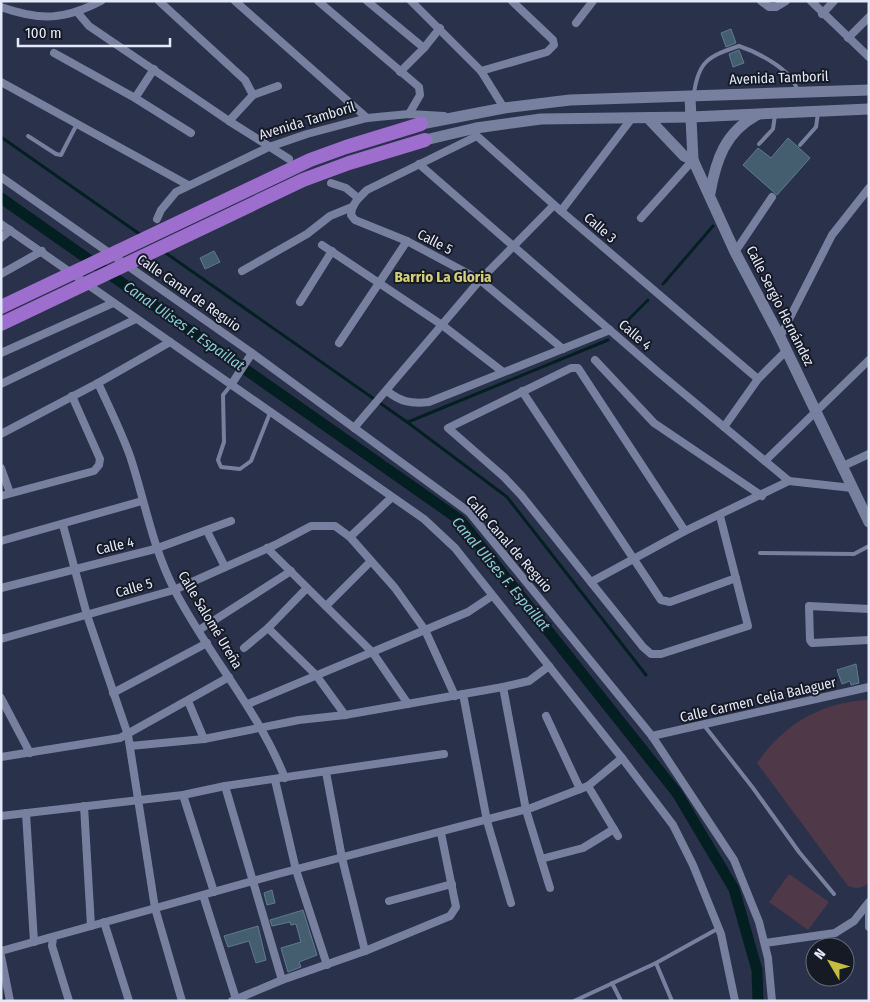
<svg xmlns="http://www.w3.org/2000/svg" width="870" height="1002" font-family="'Fira Sans Condensed',sans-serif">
	<rect width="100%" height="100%" fill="#2a314a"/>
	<g fill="#4f3848">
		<path d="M869,700v182c-7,7 -12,7 -21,4l-91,-123c27,-39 64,-61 112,-63z"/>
		<path d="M789,874l40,28 -21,28 -39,-28z"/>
	</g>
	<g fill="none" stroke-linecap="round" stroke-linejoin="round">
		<g stroke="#041f22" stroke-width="3">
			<path d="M1,137l140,98"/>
			<path d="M163,251l244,171 100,75 139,178"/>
			<path d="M663,284l50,-58"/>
			<path d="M626,322l22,-22"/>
			<path d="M408,422l200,-82"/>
		</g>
		<path stroke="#041f22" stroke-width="11" d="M1,198l459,322 217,273 57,96 23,81 1,31"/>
	</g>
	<g fill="#445e6f" stroke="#5d7b90">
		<path d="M731,29l5,14 -10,4 -5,-14z"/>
		<path d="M739,50l5,13 -11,4 -4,-13z"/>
		<path d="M788,138l22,20 -33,37 -34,-30 15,-17 13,10z"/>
		<path d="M214,251l6,11 -15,7 -5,-11z"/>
		<path d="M856,664l3,19 -8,2 -1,-4 -8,3 -5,-14z"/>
		<path d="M272,890l3,13 -8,2 -3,-12z"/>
		<path d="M303,910l14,45 -18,7 2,5 -13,5 -7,-24 20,-6 -5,-18 -5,1 -1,-3 -18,4 -2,-6z"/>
		<path d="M258,926l8,34 -10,3 -7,-22 -21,6 -4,-11z"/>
	</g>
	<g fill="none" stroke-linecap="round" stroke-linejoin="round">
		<g stroke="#77809e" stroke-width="4">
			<path d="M694,94c4,-33 15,-38 45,-48 18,6 54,24 58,44"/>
			<path d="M28,136l28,18 5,1 16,-31"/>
			<path d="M759,144l14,-15 2,-14"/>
			<path d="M800,145l16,-18 2,-14"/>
			<path d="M231,385l-8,10 1,47 -6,18 3,7 19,2 11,-8 19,-48"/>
			<path d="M760,553l94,1 15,-8"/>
			<path d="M703,724l50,64 46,64 35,42"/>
			<path d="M656,963l16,38"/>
			<path d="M612,983l9,18"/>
			<path d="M574,1001l82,-38 63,-35"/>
		</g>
		<g stroke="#77809e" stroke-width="8">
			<path d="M159,1l86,79 8,15 -24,26"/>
			<path d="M235,1l132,117"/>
			<path d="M318,1l101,86 1,8 -11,19"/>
			<path d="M367,1l57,47"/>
			<path d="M411,1l70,70 23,37"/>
			<path d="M761,1l8,6h7l10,-6"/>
			<path d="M811,1l58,56"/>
			<path d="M1,7c40,14 63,13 100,-6"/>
			<path d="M78,13l11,13 140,95 60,38"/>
			<path d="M822,14l12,-13"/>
			<path d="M576,23l17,-22"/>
			<path d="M848,38l21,-21"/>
			<path d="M54,53l81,45 56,35"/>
			<path d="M481,71l66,-19 7,-7 -1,-5 -41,-39"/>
			<path d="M400,72l24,-24 16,-20"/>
			<path d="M1,82l187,103"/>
			<path d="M253,95l25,-9"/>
			<path d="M135,98l19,-29"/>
			<path d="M419,164l239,208 131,109 63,7"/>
			<path d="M1,177l251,176 217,159 183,224 82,124 25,62 9,36 4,43"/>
			<path d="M331,183l15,5 12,10"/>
			<path d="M561,211l71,-93"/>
			<path d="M641,218l52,-58"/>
			<path d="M157,219l4,-9 15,-18 93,-45 38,-13 60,-16 42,-4 35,2"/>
			<path d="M1,224l423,295 31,29 167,210 51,67 20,40 28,69 14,67"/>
			<path d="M1,238l9,-8"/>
			<path d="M322,245l120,80 61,47"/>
			<path d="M735,252l37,-55"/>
			<path d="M242,271l65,-37 23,-18 22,-9"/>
			<path d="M1,274l41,-23"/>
			<path d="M300,302l32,-51"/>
			<path d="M780,337l52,-102 37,-47"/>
			<path d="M339,343l68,-102"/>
			<path d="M563,349l-83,-69 -73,-39 -52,-21 -4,-5c1,-12 8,-17 16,-25l110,-54 84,75 197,168"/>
			<path d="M1,353l112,-50"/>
			<path d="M595,360l59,63 108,73"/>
			<path d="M98,383c11,24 23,48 32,73 15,45 22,90 44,133 34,66 83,119 111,189"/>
			<path d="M1,384l135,-65"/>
			<path d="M231,385l21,-32"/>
			<path d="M387,391c14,11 24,13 42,11l181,-72"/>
			<path d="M522,391l139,209 9,2 66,-24"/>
			<path d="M724,427l34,-48 28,-28"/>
			<path d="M354,428l126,-148 74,-75"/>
			<path d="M1,434l97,-51 72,-41"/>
			<path d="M765,461l104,-101"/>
			<path d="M841,467l28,-13"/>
			<path d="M1,468l9,25"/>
			<path d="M1,496l93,-25 5,-6 1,-6 -28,-63"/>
			<path d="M63,525l24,90 41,120 27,173 27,93"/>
			<path d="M207,531l18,36"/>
			<path d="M685,531l-107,-163h-7l-123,60 56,49 17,18 122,152 8,7h10l87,-28 -28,-110"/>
			<path d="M350,537l41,-39"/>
			<path d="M1,541l141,-40"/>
			<path d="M267,548l106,105 35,51"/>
			<path d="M591,582l94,-51 104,-50"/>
			<path d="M1,588l154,-39 76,-28"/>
			<path d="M326,606l45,-45"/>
			<path d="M869,609l-60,-3 1,34 2,3 57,-3"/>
			<path d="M268,628l48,47 29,40"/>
			<path d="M199,630l92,-59"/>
			<path d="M1,639l173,-49 101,-45 36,-19h24l15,11 45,51 30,42 30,66"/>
			<path d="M244,648l24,-20 39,-40"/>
			<path d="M503,687l23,123 24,78"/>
			<path d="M113,693l94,-50"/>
			<path d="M463,694l24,127 24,82"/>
			<path d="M1,698l29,55"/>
			<path d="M188,701l16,38"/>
			<path d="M248,704l220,-92 24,-16"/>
			<path d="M546,716l34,73"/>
			<path d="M652,736l217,-49"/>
			<path d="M130,746l74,-7 95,-19 46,-5 158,-28 26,-6 20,-15"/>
			<path d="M1,757l119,-19 109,-61"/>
			<path d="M326,772l16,86 23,93"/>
			<path d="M275,780l21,90 31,95"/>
			<path d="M225,786l57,194"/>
			<path d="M588,786l30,50"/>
			<path d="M183,795l31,97"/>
			<path d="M84,806l7,120"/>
			<path d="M26,813l8,129"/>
			<path d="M1,816l182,-21 42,-9 219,-32"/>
			<path d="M541,859l42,-11 31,-19"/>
			<path d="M203,895l33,104"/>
			<path d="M389,901l63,-17"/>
			<path d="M869,907v20"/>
			<path d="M104,922l25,79"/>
			<path d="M53,937l-1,9 17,55"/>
			<path d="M765,943l70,-10 19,-12 15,-19"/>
			<path d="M1,951l277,-77 253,-66 57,-22 34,-28"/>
			<path d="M1,956l9,45"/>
			<path d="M232,1001l50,-21 83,-29 85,-35 6,-9 -15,-74"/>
		</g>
		<g stroke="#77809e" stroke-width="11">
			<path d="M690,97l3,63 42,92 45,85 89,185"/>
			<path d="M648,118l36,38 9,4"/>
			<path d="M421,124l83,-16 66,-8 299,-10"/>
			<path d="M425,140l51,-12 65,-9 150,-2 178,-8"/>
			<path d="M710,193c6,-33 15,-61 47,-78"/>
		</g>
		<g stroke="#9e6ecf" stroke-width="14">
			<path d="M1,307l309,-147 36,-13 75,-23"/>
			<path d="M1,324l302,-144 46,-17 76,-23"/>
		</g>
	</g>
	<g text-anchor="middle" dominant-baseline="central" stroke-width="4" stroke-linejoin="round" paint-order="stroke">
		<g font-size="14" fill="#e4e9fa" stroke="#161a25">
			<text transform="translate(779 78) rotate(-2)">Avenida Tamboril</text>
			<text transform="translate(307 121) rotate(-17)">Avenida Tamboril</text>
			<text transform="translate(600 228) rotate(41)">Calle 3</text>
			<text transform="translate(435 242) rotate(28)">Calle 5</text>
			<text transform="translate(189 293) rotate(35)">Calle Canal de Reguio</text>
			<text transform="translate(780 306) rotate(63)">Calle Sergio Hernández</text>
			<text transform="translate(635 335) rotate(41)">Calle 4</text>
			<text transform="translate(509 544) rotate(49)">Calle Canal de Reguio</text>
			<text transform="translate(115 546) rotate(-13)">Calle 4</text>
			<text transform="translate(134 588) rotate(-16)">Calle 5</text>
			<text transform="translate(210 620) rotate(59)">Calle Salomé Ureña</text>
			<text transform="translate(758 700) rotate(-13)">Calle Carmen Celia Balaguer</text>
		</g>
		<g font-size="15" font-weight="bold" fill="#d5cf81" stroke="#161a25">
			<text x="443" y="277">Barrio La Gloria</text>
		</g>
		<g font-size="15" font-style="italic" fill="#86cdd5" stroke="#161a25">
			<text transform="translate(184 326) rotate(35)">Canal Ulises F. Espaillat</text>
			<text transform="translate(501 574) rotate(50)">Canal Ulises F. Espaillat</text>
		</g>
	</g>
	<rect width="870" height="1002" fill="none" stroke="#e4e9fa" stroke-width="5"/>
	<g transform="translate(830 962) rotate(308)"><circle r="24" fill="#161a25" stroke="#686d7a"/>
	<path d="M0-4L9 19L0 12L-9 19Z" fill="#c6bc3d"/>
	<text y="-8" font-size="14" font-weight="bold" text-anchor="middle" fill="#e4e9fa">N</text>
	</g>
	<path d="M18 38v8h152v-8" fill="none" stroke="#e4e9fa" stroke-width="2.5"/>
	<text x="25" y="38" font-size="15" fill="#e4e9fa" stroke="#161a25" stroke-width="4" paint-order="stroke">100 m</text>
</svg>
